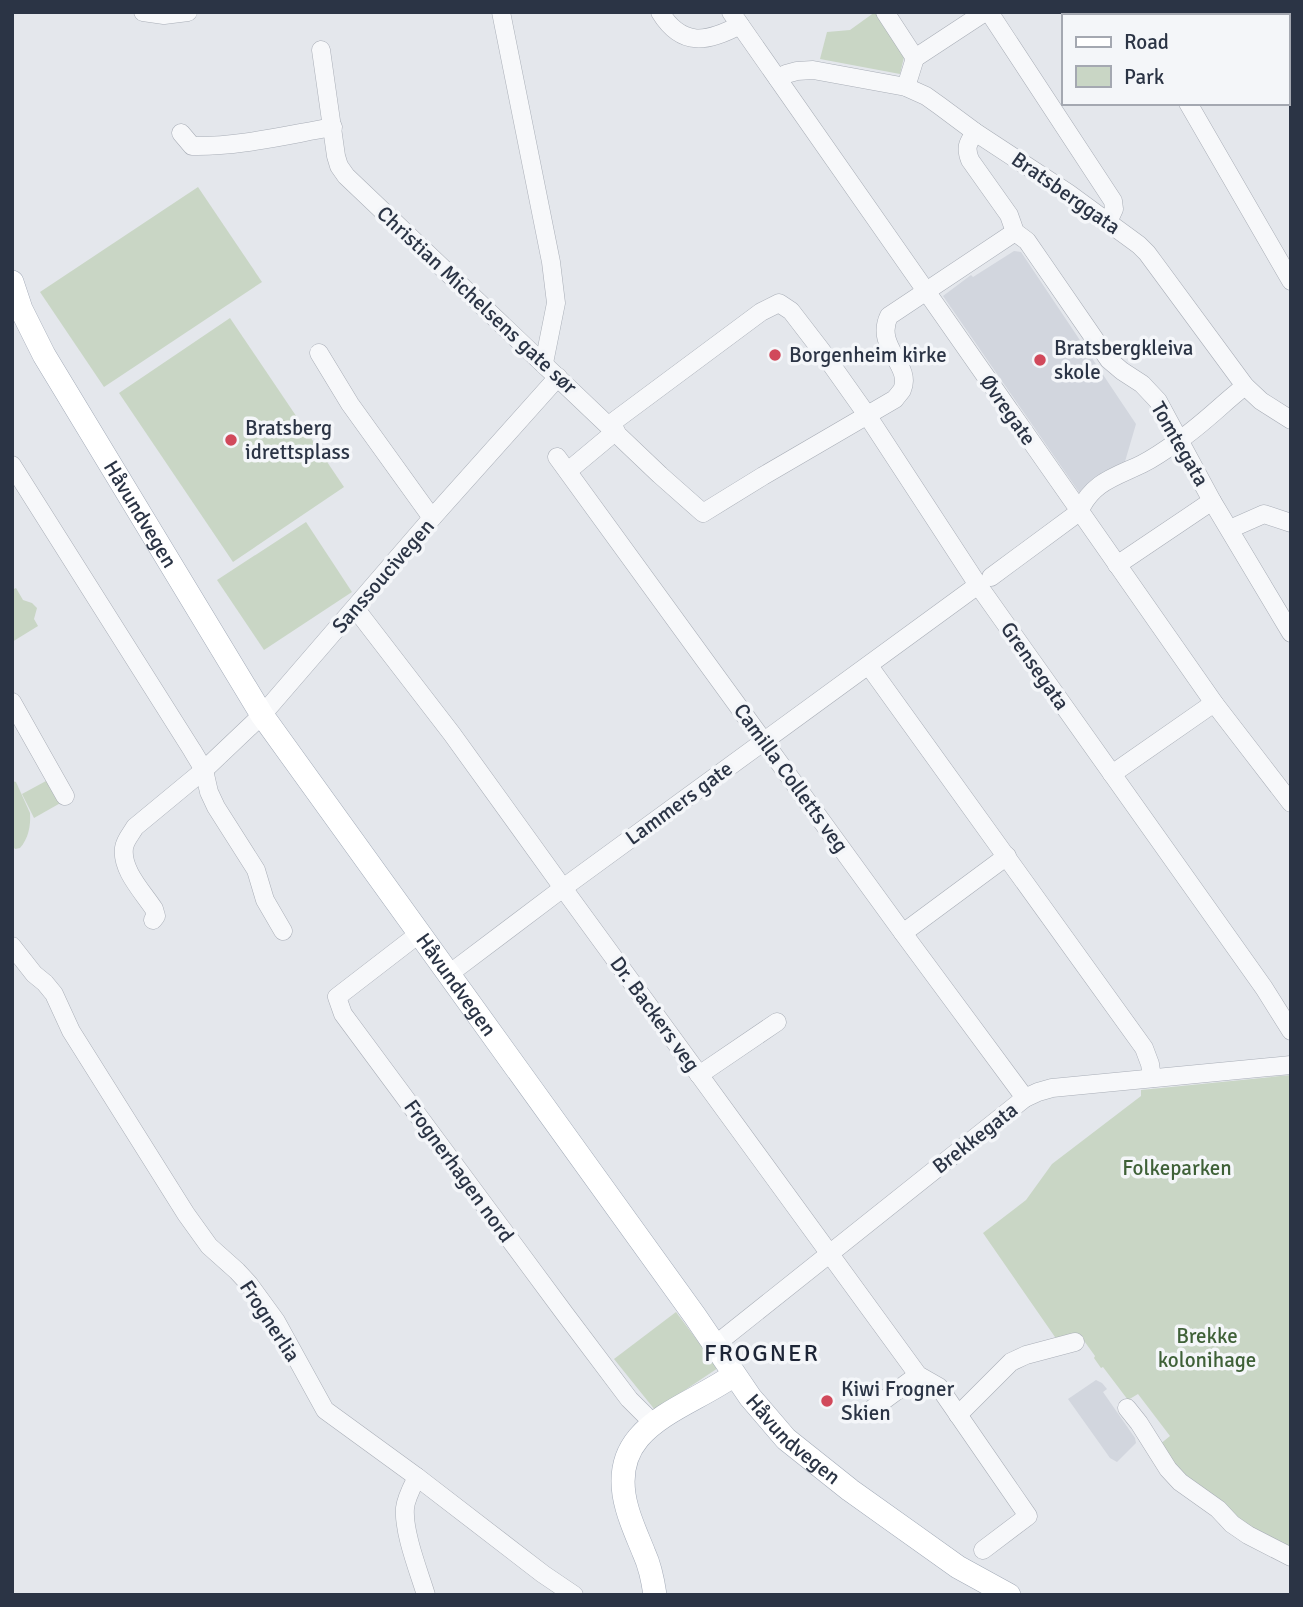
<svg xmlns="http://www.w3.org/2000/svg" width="1303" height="1607" font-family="Signika,sans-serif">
	<rect width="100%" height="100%" fill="#e4e7ec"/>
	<g fill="#d2d6de">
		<path d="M1014,251l7,1 115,172 -12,41 -43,30 -138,-199 28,-21 2,2z"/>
		<path d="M1096,1380l6,3 5,6 -4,3 32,46 1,5 -19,19 -7,-4 -42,-59z"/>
	</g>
	<g fill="#c9d6c5">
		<path d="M875,12h3l27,41 -5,21 -80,-15 7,-27 23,-2z"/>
		<path d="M198,187l64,95 -158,105 -64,-95z"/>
		<path d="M230,318l114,169 -111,75 -114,-169z"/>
		<path d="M306,522l46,70 -88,58 -47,-70z"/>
		<path d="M16,588l7,12 9,3 5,5 -3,11 4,7 -26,16v-52z"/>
		<path d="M12,781l4,1 14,31c1,13 -2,26 -10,35l-5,1 -3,-4z"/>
		<path d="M46,781l7,2 11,18 -30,17 -12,-24z"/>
		<path d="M1291,1075v473l-53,-26 -53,-43 -26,-34 11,-9 -32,-42 -10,6 -25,-33 -2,1 -7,-10 1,-2 -13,-18 -18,12 -81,-117 43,-33 26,-36 89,-68v-6z"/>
		<path d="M676,1312l42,56 -63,42 -41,-51z"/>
	</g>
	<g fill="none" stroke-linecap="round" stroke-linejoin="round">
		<defs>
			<g id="minor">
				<path d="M143,12l21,3 24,-3"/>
				<path d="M501,12l50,250 5,41 -12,60"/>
				<path d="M660,12c22,36 48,30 80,13"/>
				<path d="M731,12l483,691 77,100"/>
				<path d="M885,12l30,46 -9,29"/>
				<path d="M989,12l124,189 1,8 -6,13"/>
				<path d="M1153,12l1,4"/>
				<path d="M321,50l15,106 3,10 7,10 314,299 43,38 60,-37 132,-77c2,-3 5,-6 7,-9 11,-25 -28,-43 -13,-74l126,-84"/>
				<path d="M915,58l70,-46"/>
				<path d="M778,79l8,-5 11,-3 16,-1 93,17 20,9 14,10 35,26 93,61 71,52 8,8 98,133 16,15 30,19"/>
				<path d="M1188,103l103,178"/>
				<path d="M975,132c-7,11 -10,15 -5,28l39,55 6,17 12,9 82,119 13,11 20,13 16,17 54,100 79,132"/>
				<path d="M181,133l11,13c47,1 94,-11 141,-19"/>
				<path d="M319,353l31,51 82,114"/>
				<path d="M609,425l152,-113 18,-9 12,8 30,39 46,65 111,170 286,403 27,43"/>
				<path d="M557,457l346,476 122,165"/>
				<path d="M12,465l180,285 12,20 5,22 7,15 40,63 9,30 18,31"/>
				<path d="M568,471l48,-40"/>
				<path d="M1230,529l34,-15 27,9"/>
				<path d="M1117,565l95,-64"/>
				<path d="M991,577l88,-65c13,-30 36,-35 63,-48 12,-6 25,-15 36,-23 24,-16 45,-38 67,-55"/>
				<path d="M355,608l97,126 111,154 355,487 21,12 89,129 -45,34"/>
				<path d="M869,666l275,382 6,16 2,14"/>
				<path d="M12,702l53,94"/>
				<path d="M1112,774l102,-71"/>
				<path d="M153,920l3,-4 -2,-7c-11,-17 -33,-39 -30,-61 1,-8 7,-14 11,-21l69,-57 58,-55 170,-197 126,-141"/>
				<path d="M420,933l-83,64 6,17 222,300 64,85 24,24"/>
				<path d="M903,933l104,-77"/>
				<path d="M12,946l22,28 11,9 9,11 17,37 115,183 23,32 28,25 12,13 27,37 49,89 92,67 126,97 31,21"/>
				<path d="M449,974l114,-86 415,-303"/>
				<path d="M699,1075l78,-53"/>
				<path d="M715,1345l310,-247 13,-6 14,-4 239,-23"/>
				<path d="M1127,1408l12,15 29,46 12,13 38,27 14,15 16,11 43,22"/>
				<path d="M868,1412l50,-37"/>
				<path d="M958,1415l53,-53 15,-7 49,-13"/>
				<path d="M417,1477c-5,10 -11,21 -12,31 -2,24 14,64 21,87"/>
			</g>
			<g id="major">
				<path d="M1286,12l5,5"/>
				<path id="s1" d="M12,282l9,27 23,46 218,360 433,601 55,81 36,42 64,51 108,77 51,28"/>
				<path d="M655,1595c-2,-14 -5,-29 -11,-42 -6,-15 -13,-30 -17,-45 -23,-82 56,-97 107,-133"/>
			</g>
		</defs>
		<use href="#minor" stroke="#a9aeb7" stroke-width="19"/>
		<use href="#major" stroke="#a3abb8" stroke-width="24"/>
		<use href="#minor" stroke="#f7f8fa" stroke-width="18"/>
		<use href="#major" stroke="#fff" stroke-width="23"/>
	</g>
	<g fill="#d1495b" stroke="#f4f6f9" stroke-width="2.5">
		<circle cx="775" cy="355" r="7"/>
		<circle cx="1040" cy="360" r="7"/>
		<circle cx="231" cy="440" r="7"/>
		<circle cx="827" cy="1401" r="7"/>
	</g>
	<g text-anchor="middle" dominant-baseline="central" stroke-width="7" stroke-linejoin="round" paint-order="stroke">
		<g font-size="21" fill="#2b3445" stroke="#f4f6f9">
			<text transform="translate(1066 193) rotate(35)">Bratsberggata</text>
			<text transform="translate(477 300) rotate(43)">Christian Michelsens gate sør</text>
			<text transform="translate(1008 410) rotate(55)">Øvregate</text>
			<text transform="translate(1180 444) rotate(60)">Tomtegata</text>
			<text stroke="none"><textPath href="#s1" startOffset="266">Håvundvegen</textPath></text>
			<text transform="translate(383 576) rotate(-49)">Sanssoucivegen</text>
			<text transform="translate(1035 666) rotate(55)">Grensegata</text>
			<text transform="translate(791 778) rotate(54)">Camilla Colletts veg</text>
			<text transform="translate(679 803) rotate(-36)">Lammers gate</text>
			<text stroke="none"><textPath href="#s1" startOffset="833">Håvundvegen</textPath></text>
			<text transform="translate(655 1014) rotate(54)">Dr. Backers veg</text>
			<text transform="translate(975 1138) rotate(-38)">Brekkegata</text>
			<text transform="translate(459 1171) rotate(54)">Frognerhagen nord</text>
			<text transform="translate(270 1321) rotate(57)">Frognerlia</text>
			<text stroke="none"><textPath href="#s1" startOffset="1400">Håvundvegen</textPath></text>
		</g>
		<g font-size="21" fill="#2b3445" stroke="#f4f6f9" text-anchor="start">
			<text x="1054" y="348">Bratsbergkleiva<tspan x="1054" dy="24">skole</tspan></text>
			<text x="789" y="355">Borgenheim kirke</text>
			<text x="245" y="428">Bratsberg<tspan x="245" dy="24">idrettsplass</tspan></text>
			<text x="841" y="1389">Kiwi Frogner<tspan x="841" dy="24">Skien</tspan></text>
		</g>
		<g font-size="21" fill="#3f6138" stroke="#f4f6f9">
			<text x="1177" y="1168">Folkeparken</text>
			<text x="1207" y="1336">Brekke<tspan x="1207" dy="24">kolonihage</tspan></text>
		</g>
		<g font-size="24" letter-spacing="2" fill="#1d2536" stroke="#f4f6f9">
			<text x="762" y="1353">FROGNER</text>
		</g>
	</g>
	<rect width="1303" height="1607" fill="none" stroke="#2b3445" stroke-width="28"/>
	<rect x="1062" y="14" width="228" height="91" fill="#f4f6f9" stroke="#a4a8b1" stroke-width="2"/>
	<rect x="1076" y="37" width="35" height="10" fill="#ffffff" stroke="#a4a8b1" stroke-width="2"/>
	<text x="1124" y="49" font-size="21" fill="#2b3445">Road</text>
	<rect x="1076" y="66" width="35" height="21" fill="#c9d6c5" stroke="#a4a8b1" stroke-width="2"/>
	<text x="1124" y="84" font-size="21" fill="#2b3445">Park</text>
</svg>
